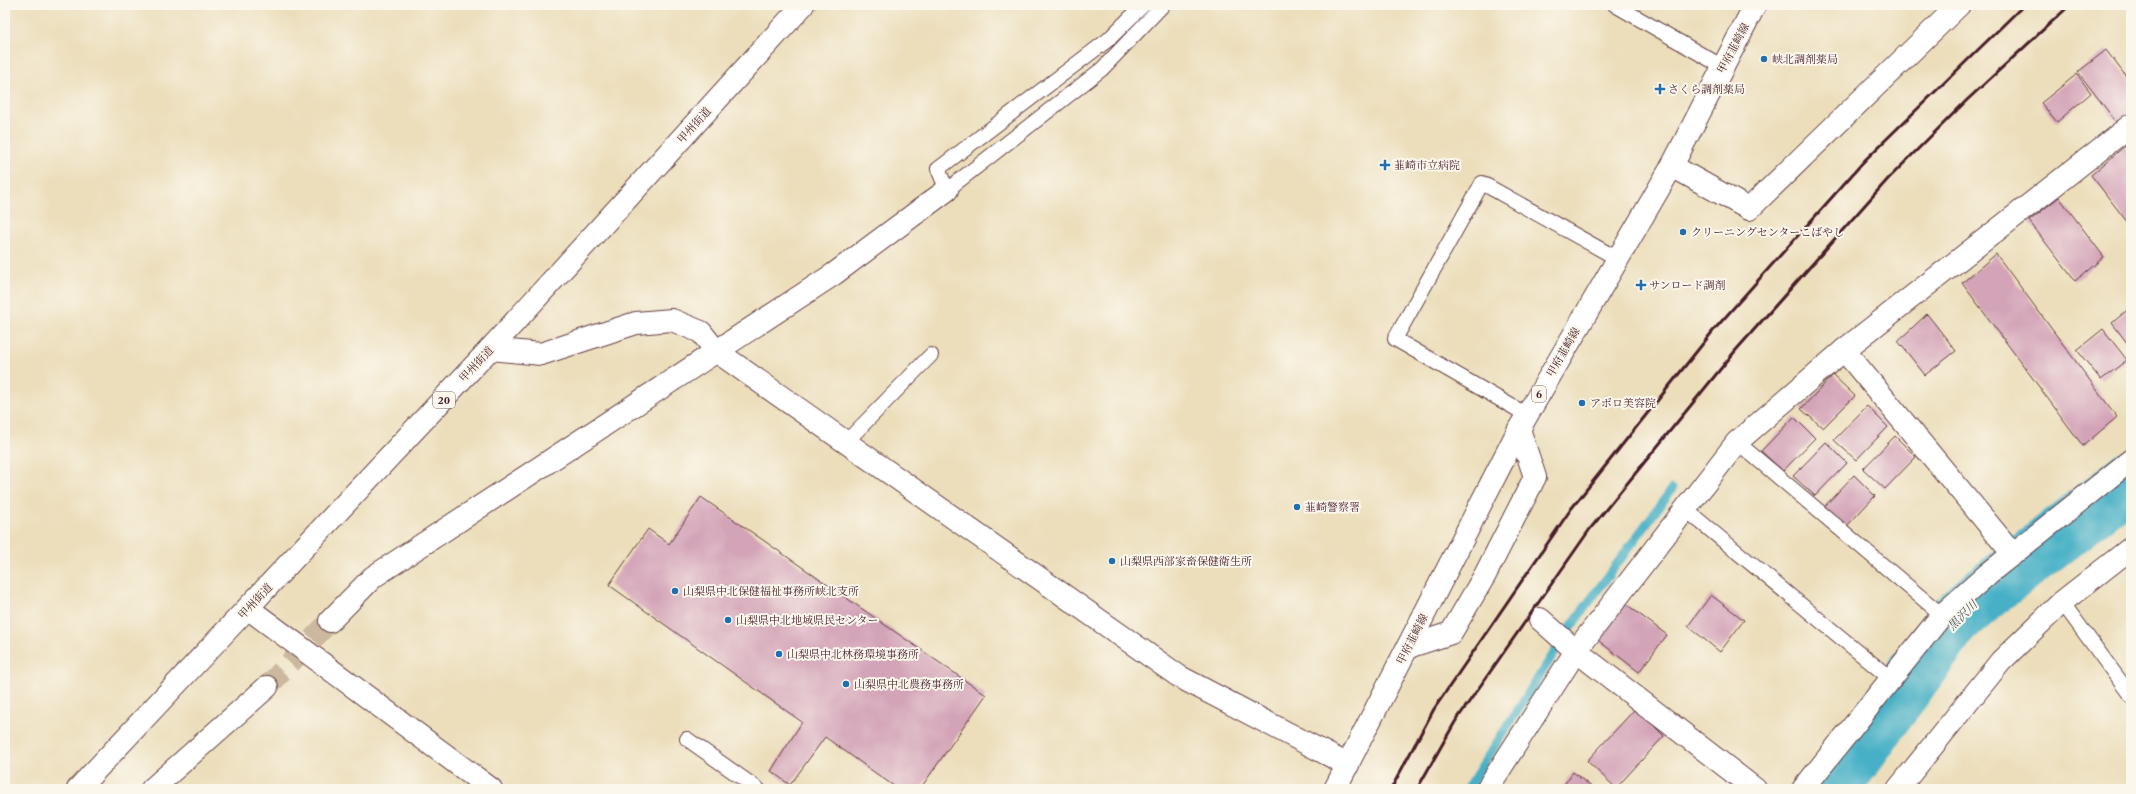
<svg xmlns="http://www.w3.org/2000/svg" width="2136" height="794" font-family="'Libre Caslon Text','Noto Serif JP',serif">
	<rect width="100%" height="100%" fill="#fbf7ec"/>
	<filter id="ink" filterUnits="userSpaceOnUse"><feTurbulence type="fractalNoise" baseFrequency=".025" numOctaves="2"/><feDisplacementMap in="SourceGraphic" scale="8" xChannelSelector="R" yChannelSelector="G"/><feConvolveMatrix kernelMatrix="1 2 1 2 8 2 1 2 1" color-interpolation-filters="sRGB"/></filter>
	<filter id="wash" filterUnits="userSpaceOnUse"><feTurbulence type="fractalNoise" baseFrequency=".012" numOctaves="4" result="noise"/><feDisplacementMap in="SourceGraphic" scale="16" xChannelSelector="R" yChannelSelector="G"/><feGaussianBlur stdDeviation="0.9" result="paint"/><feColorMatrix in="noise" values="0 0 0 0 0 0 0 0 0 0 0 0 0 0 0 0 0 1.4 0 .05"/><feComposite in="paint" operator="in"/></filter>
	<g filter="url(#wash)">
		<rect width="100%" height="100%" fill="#ecdebb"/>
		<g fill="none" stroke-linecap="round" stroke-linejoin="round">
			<path stroke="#47b0c6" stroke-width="9" d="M1467,789l105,-164 100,-136"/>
			<path stroke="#47b0c6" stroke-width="56" d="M1831,789l122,-168 32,-28 146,-114"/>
		</g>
		<g id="blocks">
			<g fill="#d3a3b7">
				<path d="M2106,50l25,33v29l-14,11 -39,-51z"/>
				<path d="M2077,74l14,19 -34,29 -16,-19z"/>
				<path d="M2125,146l6,8v73l-40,-52z"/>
				<path d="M2059,197l45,60 -29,24 -46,-60z"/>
				<path d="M1996,254l121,163 -34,29 -121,-163z"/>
				<path d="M2131,307v41l-19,-25z"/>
				<path d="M1927,314l29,37 -31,24 -27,-34z"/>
				<path d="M2103,329l24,31 -26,20 -24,-30z"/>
				<path d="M1833,375l22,21 -32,32 -22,-19z"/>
				<path d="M1867,406l21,21 -32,33 -22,-20z"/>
				<path d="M1794,417l21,21 -32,33 -22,-20z"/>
				<path d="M1895,436l21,21 -31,32 -22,-20z"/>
				<path d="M1826,442l21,21 -32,33 -22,-20z"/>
				<path d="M1854,475l21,21 -31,33 -22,-20z"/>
				<path d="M701,497l285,198 -66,94h-22l-73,-52 -35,48 -19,-14 31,-49 -193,-137 39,-56 21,15z"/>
				<path d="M1711,595l33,25 -24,32 -32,-26z"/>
				<path d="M1622,601l45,34 -28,37 -44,-34z"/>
				<path d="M1636,708l28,28 -48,52 -29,-27z"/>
				<path d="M1573,772l21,17h-33z"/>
			</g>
		</g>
	</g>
	<g filter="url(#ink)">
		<use href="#blocks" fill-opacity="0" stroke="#623c41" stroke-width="1"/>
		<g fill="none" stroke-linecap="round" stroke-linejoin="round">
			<path stroke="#ccb89e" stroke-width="22" stroke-dasharray="22 11" stroke-linecap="butt" d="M267,687l63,-66"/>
			<defs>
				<g id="service">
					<path d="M1143,5l-34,34 -171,130 9,21 155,-121 61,-64"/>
					<path d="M1615,5l108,62"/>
					<path d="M1527,415l-132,-76 87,-156 136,76"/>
					<path d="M846,442l85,-87"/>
					<path d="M1737,442l205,173"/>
					<path d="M1685,509l206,170"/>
					<path d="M2062,602l69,94"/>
					<path d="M687,739l71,50"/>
				</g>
				<g id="minor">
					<path d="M1672,166l77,43 210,-204"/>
					<path d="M490,349l51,5 95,-31 36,-3 29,12 15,19 464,326 168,88"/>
					<path d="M1844,350l169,204"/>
					<path d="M249,609l242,180"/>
					<path d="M1540,619l36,32 179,138"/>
					<path d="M330,621l43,-44 461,-303 113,-84"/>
					<path d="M1408,647l43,-14 34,-58 50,-98 -16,-48"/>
					<path d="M152,789l115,-102"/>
					<path d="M1487,789l89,-138 161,-209 107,-92 287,-225"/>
					<path d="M1803,789l139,-174 47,-42 142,-113"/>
					<path d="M1898,789l103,-128 61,-59 69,-54"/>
				</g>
				<path id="primary" d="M1335,789l184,-360 153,-263 83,-161"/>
				<path id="trunk" d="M78,789l412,-440 313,-344"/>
			</defs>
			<use href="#service" stroke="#623c41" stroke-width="16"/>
			<use href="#minor" stroke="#623c41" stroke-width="24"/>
			<use href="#primary" stroke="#623c41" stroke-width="24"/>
			<use href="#trunk" stroke="#623c41" stroke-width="24"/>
			<use href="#service" stroke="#fff" stroke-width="14"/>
			<use href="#minor" stroke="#fff" stroke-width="22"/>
			<use href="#primary" stroke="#fff" stroke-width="22"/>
			<use href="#trunk" stroke="#fff" stroke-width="22"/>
			<g stroke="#4a1f2b" stroke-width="3">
				<path d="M1391,789l43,-80 137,-200 142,-178 153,-172 158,-154"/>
				<path d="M1417,789l38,-67 135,-193 146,-179 152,-171 79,-79 103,-95"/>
			</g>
		</g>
	</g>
	<g fill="#1f6fb2" stroke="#fbf7ec" stroke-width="1.5">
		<circle cx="1764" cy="59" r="4"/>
		<path d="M1658 83h4v4h4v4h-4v4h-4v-4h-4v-4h4z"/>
		<path d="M1383 159h4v4h4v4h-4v4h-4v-4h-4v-4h4z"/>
		<circle cx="1683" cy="232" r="4"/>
		<path d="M1639 279h4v4h4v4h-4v4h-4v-4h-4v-4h4z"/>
		<circle cx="1582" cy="403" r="4"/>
		<circle cx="1297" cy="507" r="4"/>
		<circle cx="1112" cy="561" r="4"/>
		<circle cx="675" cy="591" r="4"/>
		<circle cx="728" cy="620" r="4"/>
		<circle cx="779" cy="654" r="4"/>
		<circle cx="846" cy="684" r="4"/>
	</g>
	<g text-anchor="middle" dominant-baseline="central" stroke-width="4" stroke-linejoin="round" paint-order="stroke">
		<g fill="#fbf7ec" stroke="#7f6065" stroke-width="1">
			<rect x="1532" y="386" width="14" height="16" rx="3"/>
			<rect x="433" y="392" width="22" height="16" rx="3"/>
		</g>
		<g font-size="10" font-weight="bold" fill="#4a1f2b">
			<text x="1539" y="394">6</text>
			<text x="444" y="400">20</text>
		</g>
		<g font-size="11" fill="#4a1f2b" stroke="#fbf7ec">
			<text transform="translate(1733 48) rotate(-62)">甲府韮崎線</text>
			<text transform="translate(694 125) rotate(-48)">甲州街道</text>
			<text transform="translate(1563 352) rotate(-60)">甲府韮崎線</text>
			<text transform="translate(476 364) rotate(-47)">甲州街道</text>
			<text transform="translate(255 601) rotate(-47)">甲州街道</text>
			<text transform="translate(1412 639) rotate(-63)">甲府韮崎線</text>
		</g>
		<g font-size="11" fill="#4a1f2b" stroke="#fbf7ec" text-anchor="start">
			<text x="1772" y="59">峡北調剤薬局</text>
			<text x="1668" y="89">さくら調剤薬局</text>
			<text x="1394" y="165">韮崎市立病院</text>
			<text x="1691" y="232">クリーニングセンターこばやし</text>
			<text x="1649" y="285">サンロード調剤</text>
			<text x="1590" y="403">アポロ美容院</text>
			<text x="1305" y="507">韮崎警察署</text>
			<text x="1120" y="561">山梨県西部家畜保健衛生所</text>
			<text x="683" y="591">山梨県中北保健福祉事務所峡北支所</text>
			<text x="736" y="620">山梨県中北地域県民センター</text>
			<text x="787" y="654">山梨県中北林務環境事務所</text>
			<text x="854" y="684">山梨県中北農務事務所</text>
		</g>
		<g font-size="12" font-style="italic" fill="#495969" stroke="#fbf7ec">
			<text transform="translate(1962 615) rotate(-45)">黒沢川</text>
		</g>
	</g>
	<rect width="2136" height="794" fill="none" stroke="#fbf7ec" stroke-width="20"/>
</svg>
